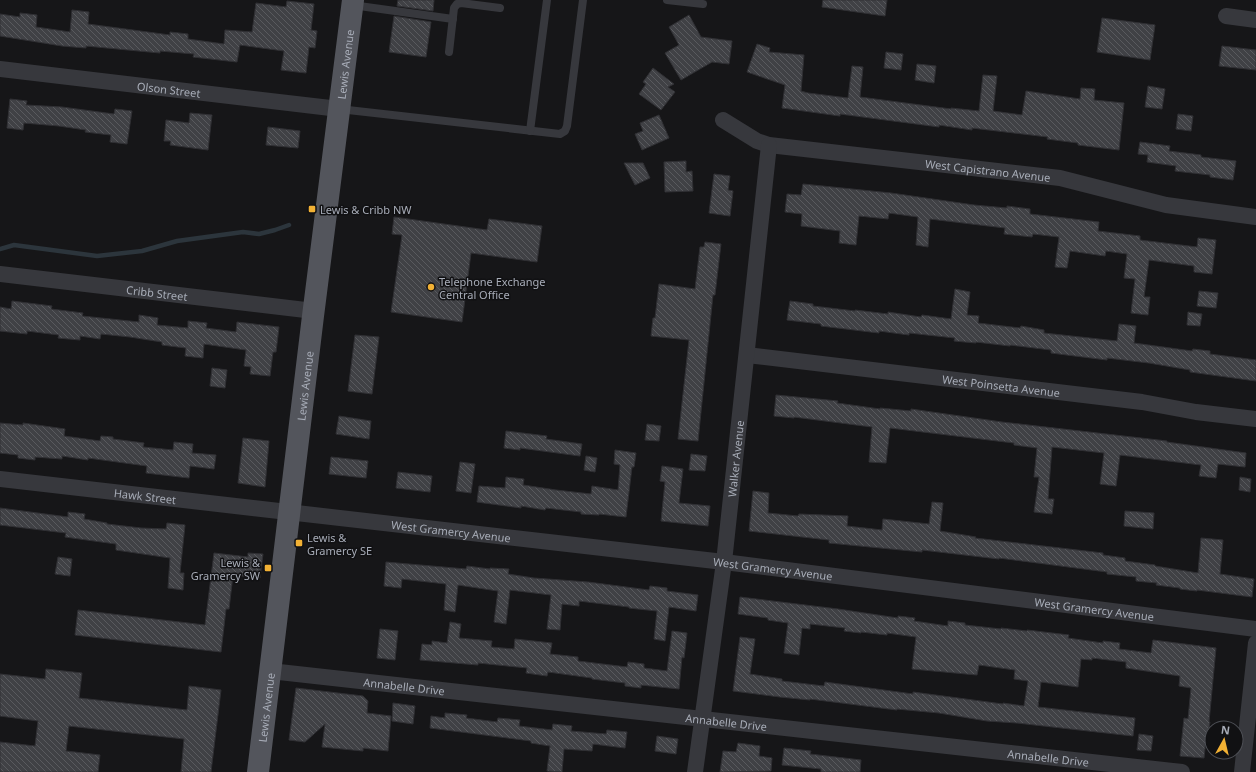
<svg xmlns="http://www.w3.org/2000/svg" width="1256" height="772" font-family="'Noto Sans',sans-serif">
	<defs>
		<pattern id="building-back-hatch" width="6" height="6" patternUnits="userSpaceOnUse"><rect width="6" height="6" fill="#404145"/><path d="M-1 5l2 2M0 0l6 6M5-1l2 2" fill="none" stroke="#595a5e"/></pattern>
	</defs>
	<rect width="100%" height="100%" fill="#161618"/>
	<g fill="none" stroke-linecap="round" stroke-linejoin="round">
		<path stroke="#2c353c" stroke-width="4.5" d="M0,249l14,-4 83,11 45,-5 35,-10 66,-9 16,2 16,-4 14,-5"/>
	</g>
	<g fill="url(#building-back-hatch)" stroke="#303034">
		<path d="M398,0h36l-1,11 -36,-5z"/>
		<path d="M823,0h64l-2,16 -63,-9z"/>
		<path d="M287,1l27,3 -3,26 6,1 -2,17 -6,-1 -3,26 -25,-3 3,-19 -44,-6 -3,17 -44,-5 1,-3 -34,-3v2l-74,-7v2l-24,-2 -62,-10v-22l20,3v-4l17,2 -1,12 34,5 2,-22 17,2 -1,12 82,11v-3l18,2v5l36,5 1,-14 27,2 4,-29 30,4z"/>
		<path d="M689,15l12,22 31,4 -3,23 -17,-2 -31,18 -16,-27 14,-8 -10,-18z"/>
		<path d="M394,16l37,6 -5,35 -37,-5z"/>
		<path d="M1102,18l53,7 -5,35 -53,-8z"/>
		<path d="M757,44l13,4 -1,4 35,3 -3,36 7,2 40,5 4,-32 11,1 -3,30 91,12v-1l28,3 4,-36 14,1 -4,35 29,4 4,-24 54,8 1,-11 14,1 -1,11 30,3 -5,47 -41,-5v-2l-31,-4 1,-2 -76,-9v2l-33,-5v2l-99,-13v2l-58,-8 3,-23 -38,-13z"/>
		<path d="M1222,46l34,4v20l-37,-4z"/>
		<path d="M886,52l17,2 -2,16 -17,-2z"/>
		<path d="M917,64l19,2 -2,17 -19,-3z"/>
		<path d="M653,68l21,16 -6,3 7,5 -14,18 -22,-16 7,-10 -3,-2z"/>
		<path d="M1148,86l17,3 -3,20 -17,-2z"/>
		<path d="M10,99l17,2 -1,4 36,2 52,7 1,-5 17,2 -5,33 -17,-2 1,-7 -26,-3 1,-2 -27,-4 -35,-3 -1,7 -16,-2z"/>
		<path d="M190,113l22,2 -4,35 -38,-5 1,-4h-7l2,-21 23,3z"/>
		<path d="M1178,114l15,2 -2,15 -15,-2z"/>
		<path d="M659,115l10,23 -27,12 -7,-16 8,-3 -3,-8z"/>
		<path d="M268,127l32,4 -2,17 -32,-3z"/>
		<path d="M1140,142l30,4 -1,5 32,4v2l35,4 -3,19 -23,-3v-2l-35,-4 1,-5 -29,-4 1,-7 -10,-1z"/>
		<path d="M686,161v11l6,-1 1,20 -28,1 -1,-30z"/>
		<path d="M624,163h19l7,15 -15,7z"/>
		<path d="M714,174l16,2 -2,14 5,1 -3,25 -21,-3z"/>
		<path d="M803,184l88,9 83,12 33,3v-2l23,3v5l69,8 -1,9 42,5v4l57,7 1,-9 18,2 -4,34 -18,-2v-6l-45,-6 -5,37h6l-2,18 -17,-2 4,-34 -11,-1 3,-24 -21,-3 -1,5 -35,-5 -3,17 -12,-1 4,-30 -26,-3 -1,3 -28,-3 1,-6 -75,-9 -2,28 -12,-2 2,-28 -29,-4 -1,6 -29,-3 -3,29 -17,-2 1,-12 -39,-5 1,-12 -17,-2 2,-18 14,1z"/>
		<path d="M394,217l93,13 2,-11 53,7 -5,36 -66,-9 -9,69 -71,-10 11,-77 -10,-1z"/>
		<path d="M705,242l16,2 -6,51h-2l-15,146 -20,-2 11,-99 -38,-4 2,-18h2l4,-34 36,5 5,-42h4z"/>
		<path d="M955,289l15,3 -3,23 12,1 -1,7 42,5 1,-2 23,4v3l73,8 2,-17 17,2 -2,17 58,8 1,-2 17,2v3l46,6v21l-66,-9v-2l-41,-7 -42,-5v2l-56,-7v-3l-41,-5v1l-34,-4v1l-22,-2 1,-3 -46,-5v2l-30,-4v2l-58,-7v-2l-34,-4 3,-19 23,3v2l42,5v-1l33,4v-2l33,5 1,-2 29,4z"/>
		<path d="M1199,291l19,2 -2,15 -19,-2z"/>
		<path d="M12,301l40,5 -1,3 32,4 -1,3 57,6v-7l19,3 -1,7 31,3v-7l19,2 -1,5 30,4 1,-10 42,5 -3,25h-3l-3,24 -20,-2 1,-7 -7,-1 2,-16 -42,-6 -1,14 -18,-2 1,-8 -24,-3v-3l-32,-5 -29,-3 -1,5 -20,-3v4l-22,-2 1,-3 -32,-4v3l-27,-3v-24l11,2z"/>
		<path d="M1188,312l14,2 -2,12 -13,-1z"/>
		<path d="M355,335l24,2 -7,57 -24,-3z"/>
		<path d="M212,368l15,2 -2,18 -15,-2z"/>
		<path d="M776,395l62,6 -1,2 43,6v-1l31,3v-2l91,13 165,19v1l79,11 -1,14 -27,-3 -2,14 -17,-2 2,-11 -81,-10 -4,31 -16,-2 4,-31 -52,-6 -4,52h6l-2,15 -18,-2 5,-35h-5l3,-29 -23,-3v-2l-124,-15 -4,35 -17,-1 3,-35 -78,-10v1l-20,-2z"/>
		<path d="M339,416l32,5 -2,18 -33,-5z"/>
		<path d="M0,423l23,2v-2l42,6 -1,7 36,5 1,-5 12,1v2l31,4 -1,4 30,3 1,-8 19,2 -1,9 24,2 -2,14 -24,-3 -1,12 -43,-5 1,-7 -59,-8v2l-26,-4v3l-27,-2v3l-17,-2v-3l-18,-2z"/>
		<path d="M647,424l14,2 -2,15 -14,-1z"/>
		<path d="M506,431l41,5 -1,3 36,5 -2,12 -60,-8v2l-16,-2z"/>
		<path d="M243,438l26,3 -4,46 -27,-4z"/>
		<path d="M615,450l21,3 -2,14h-2l-6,50 -27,-3v1l-18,-1v-2l-35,-4 -1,2 -24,-4v2l-44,-6 2,-16 26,2 1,-11 18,2 -1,6 33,5 35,4 1,-8 26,4 2,-25 -6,-1z"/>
		<path d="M691,454l16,2 -2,15 -16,-1z"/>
		<path d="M586,456l11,2 -2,14 -11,-2z"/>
		<path d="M331,457l37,4 -2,17 -37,-4z"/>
		<path d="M460,462l15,2 -4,29 -15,-2z"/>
		<path d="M662,466l21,3 -4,34 31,3 -2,20 -47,-5 4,-39 -5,-1z"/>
		<path d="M398,472l34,4 -2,16 -34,-4z"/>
		<path d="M1240,477l11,2 -1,13 -11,-2z"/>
		<path d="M753,491l16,2 -1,20 30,3 1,-2 49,2 -1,10 35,4 1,-11 46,5 3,-22 11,1 -3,28 36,6 -1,1 128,15v2l22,3v3l30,4v1l43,7 3,-35 22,2 -3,34 34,5 -2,18 -55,-7v1l-17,-2v-1l-24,-3 1,-2 -21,-2v-4l-29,-3v-2l-108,-14v1l-77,-9v2l-93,-9v-3l-80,-9z"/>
		<path d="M0,508l68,9v-5l17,2 -1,5 23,4v1l34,4 25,1 1,-6 18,2 -5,48h4l-1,17 -15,-2 2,-30 -54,-8v-6l-51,-7 1,-4 -66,-8z"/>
		<path d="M1125,511l29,2 -1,16 -29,-3z"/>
		<path d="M214,553l34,4v-4l15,1 -3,24 -27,-3 -4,34h-3l-5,43 -146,-17 3,-25 127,15z"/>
		<path d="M58,557l14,2 -2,17 -15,-2z"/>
		<path d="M386,562l80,7 1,-3 23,3v-1l19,1 -1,5 26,4 54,4 61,8 1,-4 17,2v3l31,4 -2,16 -27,-4 -4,34 -11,-2 3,-28 -28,-3v-1l-50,-6v5l-17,-2 -2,26 -13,-1 4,-34 -41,-5 -4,34 -12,-2 4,-31 -40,-6 -3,27 -11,-2 2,-26 -44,-5 -1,9 -17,-2z"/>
		<path d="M740,597l98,12 60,9v-2l17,2 -1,3 34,5v-5l17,2v2l36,4v-1l26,3v-1l42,5 -1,3 35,5v-2l17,2 -1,6 32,4 2,-13 63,8 -7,74h1l-3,17h-1l-2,19 -24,-2 4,-38 4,1 3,-31 -12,-2 1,-10 -54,-8v-6l-34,-4v2l-11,-1 -3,28 -37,-5 -3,25 97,11 -2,18 -116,-13 -30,-2 -48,-8 -42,-4v1l-87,-11v1l-30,-3 -47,-6 7,-54 15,2 -5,35 32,5v2l42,5 1,-4 88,12v-2l90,12v-1l21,3 4,-25 -14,-2 1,-9 -36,-5 -2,10 -65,-6 4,-32 -29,-4v2l-26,-3v1l-17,-2 1,-3 -35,-4v5l-8,-1 -3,27 -15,-2 4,-30 -20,-3v-2l-30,-4z"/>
		<path d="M450,622l11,2 -2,14 33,3 -1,6 23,2 1,-10 37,4 -2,11 28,3v4l49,6 1,-5 16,2v4l23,3 5,-40 15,2 -3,25 -2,-1 -3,32 -38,-4v3l-16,-2v-3l-33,-4v-1l-44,-6 -1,4 -21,-3 1,-5 -49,-5v2l-58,-5 2,-16 10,1v-4l15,2z"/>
		<path d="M380,629l18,2 -3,29 -18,-2z"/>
		<path d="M46,669l36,4 -3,25 108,12 2,-24 32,4 -10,82h-30l3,-33 -115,-13 -3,25 34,4 -2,17h-98v-30l35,4 3,-25 -38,-5v-42l45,5z"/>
		<path d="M296,688l67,8 5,5 -1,12 24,3 -3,35 -25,-3v3l-41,-4 3,-23 -20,18 -16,-2z"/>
		<path d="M393,703l22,3 -2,18 -21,-3z"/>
		<path d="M445,713l22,2 -1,3 31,4 1,-4 22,2 -1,6 33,4 1,-6 19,2 -1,5 35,3 1,-4 20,2 -2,16 -32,-4 -1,7 -28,-2 -2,23 -15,-1 3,-25 -19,-3v-2l-101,-13 1,-12 14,2z"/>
		<path d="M1139,734l14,2 -2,15 -14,-1z"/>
		<path d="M657,736l21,3 -2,15 -21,-3z"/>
		<path d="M738,743l22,3 -1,10 13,2 -1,13 -51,1 3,-21 13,1z"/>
		<path d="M784,748l27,3 -1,3 51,6 -1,12h-39v-3l-39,-4z"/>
	</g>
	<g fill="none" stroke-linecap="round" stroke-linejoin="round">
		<g stroke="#37383d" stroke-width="8">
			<path d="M667,0l36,4"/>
			<path d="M352,5l101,14"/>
			<path d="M449,52l5,-44 3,-4 4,-1 39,5"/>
			<path d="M339,109l221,25 5,-3 2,-5 16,-126"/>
			<path d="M530,131l17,-131"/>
		</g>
		<g stroke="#37383d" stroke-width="16">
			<path d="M1226,16l30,4"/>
			<path id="s1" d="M0,69l339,40"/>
			<path id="s2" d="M723,120l34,21 12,4 291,33 106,27 90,12"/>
			<path id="s3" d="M0,274l314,37"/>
			<path id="s4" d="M747,355l395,47 54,10 60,7"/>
			<path id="s5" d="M0,479l724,83 532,67"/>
			<path id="s6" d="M270,671l912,101"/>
			<path id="s7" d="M695,772l29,-210 45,-417"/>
			<path d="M1242,772l14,-129"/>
		</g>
		<path stroke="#53555c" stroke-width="22" id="s8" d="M258,772l55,-456 40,-316"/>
	</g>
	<g fill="#f2b134" stroke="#111113" stroke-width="1.5">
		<rect x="308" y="205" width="8" height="8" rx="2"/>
		<circle cx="431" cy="287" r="4"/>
		<rect x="295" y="539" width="8" height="8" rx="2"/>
		<rect x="264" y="564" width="8" height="8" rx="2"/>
	</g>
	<g text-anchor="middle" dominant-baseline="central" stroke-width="3" stroke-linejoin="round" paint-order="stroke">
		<g font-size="11" fill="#a8adb8" stroke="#111113">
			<text stroke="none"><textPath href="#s8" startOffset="713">Lewis Avenue</textPath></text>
			<text stroke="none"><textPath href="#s1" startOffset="170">Olson Street</textPath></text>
			<text stroke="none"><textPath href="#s2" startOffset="273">West Capistrano Avenue</textPath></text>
			<text stroke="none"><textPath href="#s3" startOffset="158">Cribb Street</textPath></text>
			<text stroke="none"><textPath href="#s4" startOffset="256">West Poinsetta Avenue</textPath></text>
			<text stroke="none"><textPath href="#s8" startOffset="389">Lewis Avenue</textPath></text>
			<text stroke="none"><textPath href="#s7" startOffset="316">Walker Avenue</textPath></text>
			<text stroke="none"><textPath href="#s5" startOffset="146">Hawk Street</textPath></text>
			<text stroke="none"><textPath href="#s5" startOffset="454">West Gramercy Avenue</textPath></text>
			<text stroke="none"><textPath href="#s5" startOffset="778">West Gramercy Avenue</textPath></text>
			<text stroke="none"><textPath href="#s5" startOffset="1102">West Gramercy Avenue</textPath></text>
			<text stroke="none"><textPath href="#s6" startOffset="135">Annabelle Drive</textPath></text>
			<text stroke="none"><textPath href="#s8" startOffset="65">Lewis Avenue</textPath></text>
			<text stroke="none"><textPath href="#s6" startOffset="459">Annabelle Drive</textPath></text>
			<text stroke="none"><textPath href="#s6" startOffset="783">Annabelle Drive</textPath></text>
		</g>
		<g font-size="11" fill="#a8adb8" stroke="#111113" text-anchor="start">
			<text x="320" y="209">Lewis &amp; Cribb NW</text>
			<text x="439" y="281">Telephone Exchange<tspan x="439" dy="13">Central Office</tspan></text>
			<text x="307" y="537">Lewis &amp;<tspan x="307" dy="13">Gramercy SE</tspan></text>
			<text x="260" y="562" text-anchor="end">Lewis &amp;<tspan x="260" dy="13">Gramercy SW</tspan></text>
		</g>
	</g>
	<g transform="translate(1224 740) rotate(8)"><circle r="19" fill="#111113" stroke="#4d4f55"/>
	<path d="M0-3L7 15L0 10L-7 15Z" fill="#f2b134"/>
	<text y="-6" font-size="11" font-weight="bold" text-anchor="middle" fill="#a8adb8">N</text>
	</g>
</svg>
